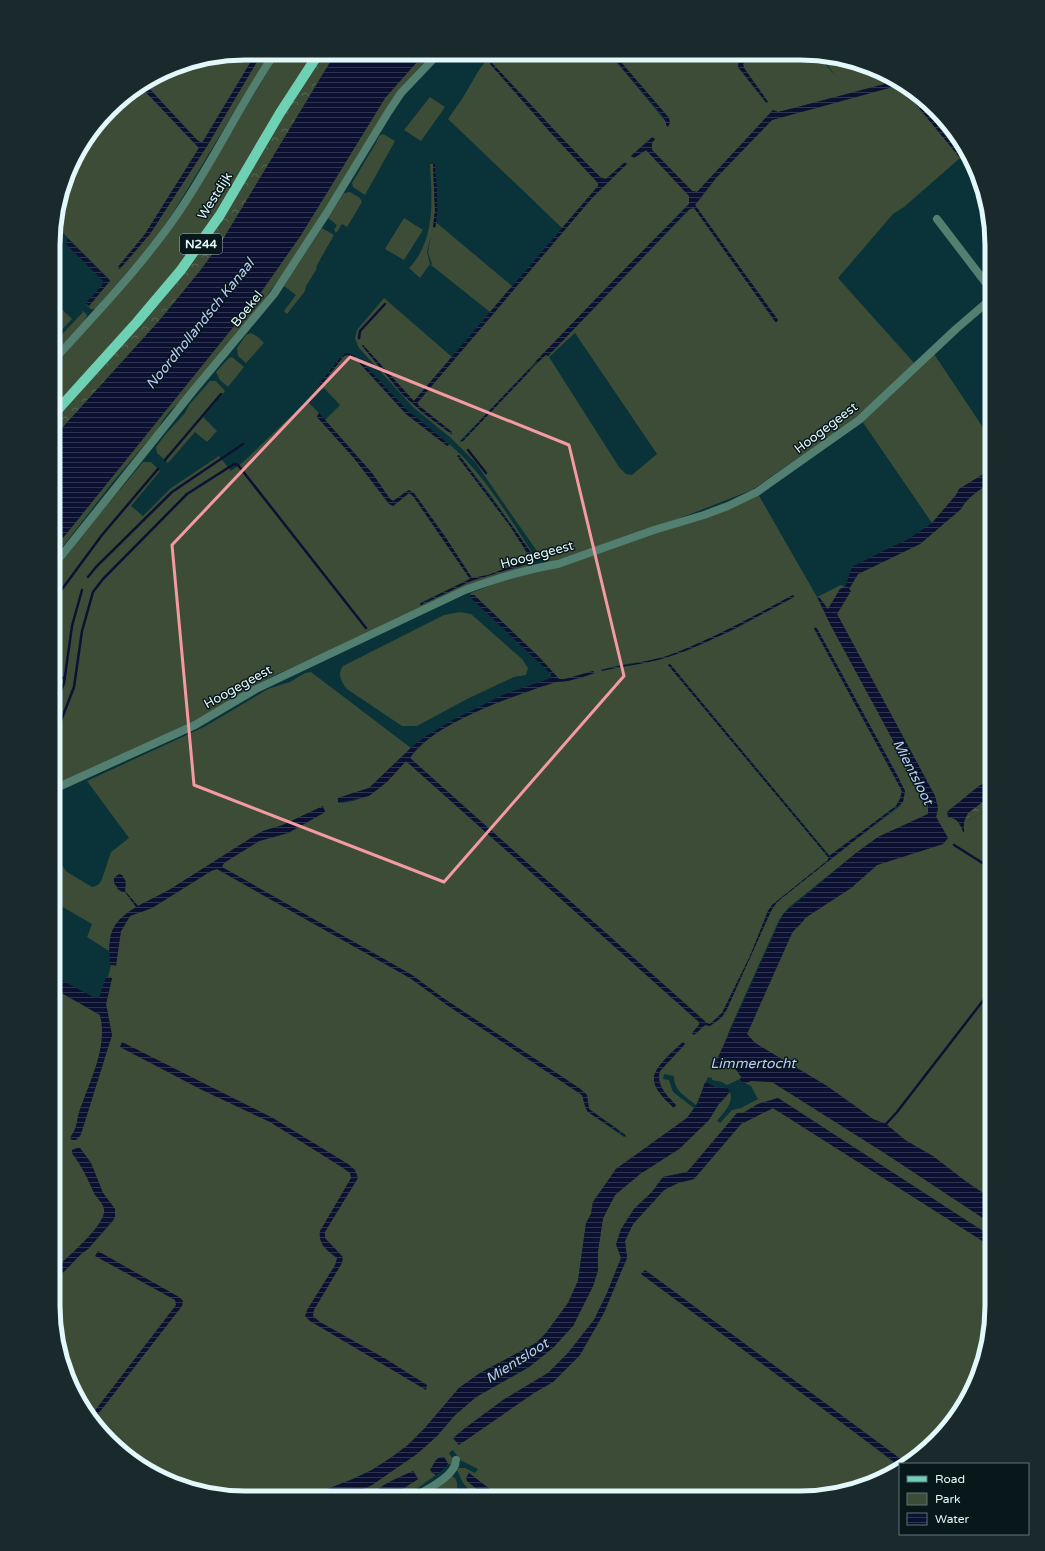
<svg xmlns="http://www.w3.org/2000/svg" width="1045" height="1551" font-family="'Varela Round',sans-serif">
	<defs>
		<pattern id="forest-crowns" width="20" height="18" patternUnits="userSpaceOnUse"><rect width="20" height="18" fill="#3c4c37"/><path d="M2 6a3 3 0 1 1 6 0M12 15a3 3 0 1 1 6 0" fill="none" stroke="#586755"/></pattern>
		<pattern id="wetland-marsh" width="20" height="14" patternUnits="userSpaceOnUse"><rect width="20" height="14" fill="#3c4c37"/><path d="M1 5h8M5 5V1M11 12h8M15 12V8" fill="none" stroke="#586755"/></pattern>
		<pattern id="water-rules" width="6" height="5" patternUnits="userSpaceOnUse"><rect width="6" height="5" fill="#0c1131"/><path d="M0 2.5h6" fill="none" stroke="#2f3450"/></pattern>
	</defs>
	<rect width="100%" height="100%" fill="#093338"/>
	<g fill="#3c4c37" fill-rule="evenodd">
		<path d="M245,53h11l-54,90 -5,-3 -51,-55 37,-22z"/>
		<path d="M262,53h8l-97,160 -23,33 -55,63h-4l-6,-5 4,2 21,-26 -55,-55v-5l24,-71 40,-49 22,-13 58,61 -54,86 -27,33 32,-33 57,-88z"/>
		<path d="M279,53h35l-95,155 -40,59 -125,142v-43l101,-115 24,-33z"/>
		<path d="M424,54h8l-26,28 -16,21 -98,158 -38,53 -70,85c-11,8 -20,17 -26,30l-46,54 -58,75v-9l205,-254 42,-60 84,-137z"/>
		<path d="M491,54h119l56,68 3,-4 -55,-64h132l-7,7 -1,6 28,36 2,-1 -24,-34 -1,-4 9,-10 64,1 21,22 -18,-22h6l49,13 22,13 -102,27 -16,4 -5,-2 -76,82 -5,-1 -40,-41v-13l-21,19 3,2 12,-8 44,46 -1,8 -76,77 -153,160h3l83,-87 2,2 142,-147 4,-1 82,114 2,-2 -83,-115 21,-27 56,-58 128,-35 62,72 -55,-70 10,6 35,35 25,43 2,8 -19,-21 -56,49 -11,7 -55,64 77,86 -62,56 -101,70 -92,36 -105,36h-8l-6,-5 -66,-95 -24,-24 -38,-31 -54,-59 -4,-9 2,-9 27,-32 68,59 -39,45 -50,-57 -1,1 42,49 48,37 -34,-27v-3l174,-204 33,-36 -19,17 -4,-1 -15,-13 -96,-103 59,70 48,51v3l-36,42 -114,-109 14,-20 17,-29zM575,333l82,121 -25,21 -6,-1 -7,-7 -70,-110z"/>
		<path d="M430,97l15,10 -24,34 -17,-11z"/>
		<path d="M383,134l12,7 -30,54 -12,-8 -1,-4 24,-40 3,-7z"/>
		<path d="M430,164h3l2,47 -2,16 2,1 1,-5 2,1 74,62 -22,26 -59,-47 1,-1 -4,-11 3,-18 -4,17 3,12 -10,14 -11,-10c27,-28 23,-68 21,-104z"/>
		<path d="M350,192l10,6 2,4 -15,25 -5,-3 -6,9 -2,-3 3,-5 -9,-7 16,-25z"/>
		<path d="M404,218l19,12 -19,30 -19,-11z"/>
		<path d="M322,228l12,7 -17,30 -1,5 -10,16 -1,5 -18,23 -3,-3 12,-16 -12,-9z"/>
		<path d="M55,303l17,16 -18,19z"/>
		<path d="M81,309l6,6 -3,8 -30,32v-12l29,-31z"/>
		<path d="M251,333l7,4 6,6 -18,20 -8,-7 -1,-8 9,-13z"/>
		<path d="M934,354l58,87v28l-33,20 -3,6 -24,28 -70,-102z"/>
		<path d="M347,355l7,2 52,57 42,32 1,-2c34,28 61,75 85,111l-1,8 -4,4 -161,67 -93,41 -24,12 -45,29 -152,71v-215l38,-49 51,-61h8l9,9 -29,35 12,10 28,-28 48,-32 12,15 11,-8 65,-62 12,12 -2,4 36,40 40,49 16,-13 4,3 57,83 -50,24 1,2 50,-24 59,-18 3,-2 -1,-7 -41,-58 -32,-41 -1,1 52,70 21,33 -43,16 -16,3 -28,-43 -35,-45 -16,11 -3,-2 -18,-26 -47,-53 15,-15 -16,-17 -2,2 -2,-4 24,-30z"/>
		<path d="M232,357l12,10 -16,20 -8,-7 -4,-8 13,-14z"/>
		<path d="M210,381h6l9,10 -22,26 14,14 -10,11 -12,-10 -27,31 -11,-10 -1,-6 9,-12 20,-22 4,-8z"/>
		<path d="M992,481v298l-13,7 -32,26 2,4 7,3 8,13v-10l28,-14v391l-87,-59 -19,-16 -13,-5 -46,-33 -72,-43 -8,-9 45,-101c4,-6 9,-8 13,-15l46,-30 26,-23 66,-21 5,-6 -12,-21 2,-9 -3,-12 -98,-182 13,-23 -1,-2 9,-15 62,-30 41,-35c6,-12 20,-20 31,-28z"/>
		<path d="M758,494l59,103 24,-12 4,2 -5,2 -12,21 -9,-13 76,147 33,61v9l-50,23 -22,16 -68,55 -9,12 -50,111 -11,35 6,-8 7,4 11,16 -15,7 -5,-3 -10,-2v-2l-4,-1 -12,28c-11,-9 -22,-14 -22,-29l-10,-2 -1,5 6,1 4,12 21,16 -7,10 -71,51 -23,33 -2,12 -5,9 -8,58 -10,22 -22,30 -10,10 -56,30 -21,15 -35,41 -16,16 -16,12 -20,13 -19,9 -46,18 -87,-1 -48,-13 -44,-25 -35,-35 -25,-43 -15,-74v-25l3,-1 25,-26 7,-5 26,-29 1,-11 -12,-16 -12,-30 -11,-15 -8,5c11,14 15,24 22,40 3,5 9,10 10,16 4,15 -40,51 -51,62v-283l47,27c1,4 2,9 3,13 2,21 -15,61 -23,81 -4,12 -1,17 -10,29l10,-1 32,-102 -6,-31 6,-26 -4,-1 3,-12 2,1 8,-35 9,-15 22,-8 59,-37 6,-2 193,109 37,27 135,90 3,11 3,6 36,25 2,-2 -37,-26 -2,-14 -8,-7 -136,-90 -31,-23 -190,-108 1,-4 36,-22 29,-8 37,-21 -2,-6 -40,19 -20,6 -94,59 -31,16 -13,-15 -1,-5 -10,-3 7,9h4l12,15 -26,27 -2,17 -22,-14 5,-13 -38,-22v-47l13,17 25,15c5,-1 8,-3 10,-8l9,-27 18,-14 -42,-57 117,-54 64,-38 22,-7 15,-9 6,-1 100,76 -42,40 -31,10v5c32,-1 49,-21 68,-42l293,261v3l-7,8 3,1 10,-9 5,1 12,-9 5,-8 44,-98 6,-9 54,-44 69,-52 5,-15 -8,-16 -81,-147 -2,1 88,162 -2,8 -4,7 -66,50 -160,-192 -2,1 160,192v3l-56,45 -4,6 -18,45 -28,57 -12,11h-3l-6,-5 -291,-261c27,-38 102,-60 144,-76l39,-11 -28,8h-6l-21,-23 -64,-61h-4l1,-2 46,-18zM793,595l1,2 -61,33 -47,21 -28,9 -57,10c21,-7 45,-7 66,-14 44,-15 85,-39 126,-61zM683,1042l2,2 -25,27c-4,14 8,25 14,37 -7,-7 -20,-18 -20,-29 -1,-11 21,-30 29,-37z"/>
		<path d="M460,612l11,2 51,45 6,9 -2,7 -12,2 -47,22 -50,27h-15l-55,-37c-6,-8 -10,-14 -4,-23l101,-51z"/>
		<path d="M751,1081l21,1 111,70 109,72v13l-214,-139 -20,6 -15,9 -56,59 -24,5 -11,15 -18,17 -18,35 5,14 -14,35 -13,27 -26,33 -20,20 -45,27 -39,29 -10,9 99,-56 27,-27 47,-97 -2,-17 8,-17 31,-34 14,-7 16,-4 47,-55 32,-16 219,139v72l-10,49 -22,45 -34,38 -20,12 -261,-193 255,197 -26,16 -74,15 -300,-1 -31,-24 -2,8 20,16h-12l-12,-14 -6,-13 1,-2h7l10,5 3,-4 -18,-9 -7,-10 -4,3 3,5v7l-4,-1 -4,-7c-9,0 -10,7 -13,15l5,3 -31,22h-15l28,-18 -5,-8 -39,21 -4,5h-25l27,-12 53,-38 13,-12 16,-19 22,-19 53,-30 44,-41 20,-40 5,-16v-19l5,-33 12,-23 25,-21 39,-25 30,-29 9,-15 12,-13c4,11 -6,20 -13,29l3,2 12,-13 9,-2 17,-9 -7,-13 -6,-3z"/>
		<path d="M451,1476l4,2c4,7 2,13 -1,19h-15l5,-3 -3,-4 -11,7h-9z"/>
	</g>
	<path fill="url(#forest-crowns)" d="M323,53h14l-8,11 -107,177 -22,30 -41,50 -105,116v-18l93,-101 104,-150z"/>
	<path fill="url(#wetland-marsh)" d="M992,795v13l-28,14 4,-9z"/>
	<g fill="url(#water-rules)">
		<path d="M256,53h6l-55,93 -57,88 -30,35 -2,-1v-1l27,-33 54,-86 -58,-61 5,-2 51,55 5,3z"/>
		<path d="M337,53l87,1 -39,44 -84,137 -42,60 -205,254v-112l105,-116 41,-50 22,-30 107,-177z"/>
		<path d="M610,54h4l55,64 1,5 -2,4 -2,-2v-3l-4,-7z"/>
		<path d="M746,54h6l-9,10 1,4 24,34 -1,1 -29,-36 1,-6z"/>
		<path d="M491,62l67,72 43,44 5,1 19,-17 2,2 -35,34 -174,204v3l34,27v2h-1l-28,-21 -20,-18 -41,-49 1,-1 51,56 184,-215v-3l-48,-51 -60,-68z"/>
		<path d="M896,81l11,6 55,70 -2,1 -60,-73 -128,35 -56,58 -21,27 83,115 -2,3 -82,-115 -5,1 -141,147 -2,-1 -10,9 -1,-2 78,-81 76,-77v-8l-43,-46 -12,8 -3,-2 22,-19 2,2 -3,4v7l40,41 5,1 76,-82 5,2 16,-4z"/>
		<path d="M433,164h2c1,21 5,43 0,64l-2,-1 2,-16z"/>
		<path d="M68,239l42,42 -21,25 -3,-3 17,-19v-3l-38,-38z"/>
		<path d="M346,353l5,1 7,4 49,52 42,34 -2,2 -41,-32 -52,-57 -7,-2 -3,1 -23,29 -2,-1 20,-25z"/>
		<path d="M529,369l1,2 -67,70 -3,1z"/>
		<path d="M319,413l53,60 18,26 3,2 16,-11 5,3 30,42 28,43 16,-3 43,-16 -21,-33 -53,-70 2,-1 54,72 19,27 1,7 -3,2 -59,18 -50,24 -1,-1 50,-25 -57,-83 -4,-3 -16,13 -4,-2 -36,-47 -36,-40z"/>
		<path d="M992,469v12c-11,8 -25,16 -31,28l-41,35 -62,30 -9,15 2,2 -14,23 98,182 3,12 -2,9 12,21 -5,6 -66,21 -26,23 -46,30c-4,7 -9,9 -13,15l-45,101 8,9 72,43 46,33 13,5 19,16 28,16 35,27 24,16v25l-109,-72 -111,-70 -21,-1 -8,3 -3,-5 1,-2 -10,-15 -7,-4 -6,8 -3,-2 68,-150 73,-61 22,-16 50,-23v-9l-97,-179 -14,-29h2l9,12 12,-20 5,-2 7,-20 31,-16 24,-11 25,-17 24,-28 3,-6z"/>
		<path d="M470,595h4l64,61 21,23h6l28,-8 2,2c-9,3 -18,6 -27,8 -5,1 -10,0 -15,2 -38,12 -122,41 -143,75l297,265 3,1 12,-11 28,-57 18,-45 4,-6 56,-45v-3l-160,-192 2,-1 159,192 67,-50 4,-7 2,-8 -88,-163 2,-1 2,3 79,145 8,16 -2,11 -126,100 -6,9 -44,98 -5,8 -12,9 -5,-1 -11,10 -2,-2 7,-8v-3l-293,-261 -19,21 -18,14 -31,7v-5l31,-10 45,-43 12,-9 27,-16 52,-26 46,-16v-4l-80,-76z"/>
		<path d="M793,595l1,2c-42,22 -83,46 -129,61 -20,6 -42,8 -63,13l-1,-1c21,-5 46,-8 66,-14 44,-16 85,-39 126,-61z"/>
		<path d="M992,779v16l-24,18 -4,8v11h-1c-2,-8 -6,-14 -15,-15l-1,-5 32,-26z"/>
		<path d="M323,806l2,6 -37,21 -29,8 -35,22 -2,4 190,108 31,23 136,90 8,7 2,14 37,27v1l-38,-25 -2,-3 -4,-14 -135,-90 -37,-27 -193,-109 -6,2 -59,37 -22,8 -9,15 -5,35 -6,-2c-2,-30 0,-41 26,-57l-11,-15 -8,-3 1,-1 -4,-5v-5l5,-4 3,1 4,7 -1,9 13,15 31,-16 85,-54 9,-5 20,-6z"/>
		<path d="M54,976l41,22h4l7,-21 6,1 -6,26 6,31 -31,99 -5,6h-4l-2,-2c8,-12 6,-16 10,-28 10,-30 28,-63 20,-95l-47,-27z"/>
		<path d="M122,1042l151,76 75,46 7,6 3,8 -33,54v6l18,19 -1,6 -28,47 -1,6 7,6 66,37 41,26 -1,5 -116,-69 -5,-5 2,-6 28,-45 2,-7c-10,-8 -19,-13 -17,-27l31,-53 -1,-5 -7,-5 -73,-46 -68,-32 -82,-43z"/>
		<path d="M683,1042l2,2 -25,27c-5,14 7,24 16,34l-2,3c-7,-7 -20,-18 -20,-29 -1,-11 21,-29 29,-37z"/>
		<path d="M705,1082l13,6 5,-1 2,2 2,-1 3,4 -12,13 -9,15 -30,29 -39,25 -25,21 -12,23 -5,33v19l-5,16 -20,40 -20,22 -24,19 -53,30 -22,19 -16,19 -21,19 -45,31 -27,12h-38l46,-18 19,-9 20,-13 16,-12 16,-16 35,-41 21,-15 56,-30 10,-10 22,-30 10,-22 8,-58 5,-9 2,-12 23,-33 71,-51 11,-15z"/>
		<path d="M778,1098l214,139v10l-219,-139 -32,16 -47,55 -16,4 -14,7 -31,34 -8,17 2,17 -23,55 -24,42 -27,27 -19,11 -75,52 -6,-7 11,-9 39,-29 45,-27 20,-20 26,-33 13,-27 14,-35 -5,-14 5,-15 13,-20 18,-17 11,-15 24,-5 50,-59h6l15,-9z"/>
		<path d="M77,1148h3l11,15 12,30 12,16v8l-27,32 -7,5 -25,26 -3,1v-10c11,-11 55,-47 51,-62 -1,-6 -7,-11 -10,-16 -7,-16 -12,-26 -22,-40v-3z"/>
		<path d="M98,1251l81,46 4,4 -1,5 -90,116 -2,-5 86,-112 -1,-5 -80,-44z"/>
		<path d="M645,1270l261,193 -6,1v2l-259,-192z"/>
		<path d="M440,1457h4l4,7 -3,4 -9,7 -6,-5 6,-10z"/>
		<path d="M413,1471l5,8 -28,18h-20c10,-13 28,-19 43,-26z"/>
		<path d="M469,1473l31,24h-13l-20,-16 -1,-3z"/>
	</g>
	<g fill="none" stroke-linecap="round" stroke-linejoin="round">
		<g stroke="#0c1131" stroke-width="2.5">
			<path d="M359,338l1,-7 25,-27"/>
			<path d="M468,450l18,23"/>
			<path d="M165,460l56,-66"/>
			<path d="M88,577l8,-10 76,-75 71,-48"/>
			<path d="M54,600l48,-65 56,-66"/>
			<path d="M54,674l11,5"/>
			<path d="M54,709l10,-26 8,-57 10,-36"/>
			<path d="M54,739l20,-52 8,-56 11,-39 10,-13 84,-85 47,-30 4,1 128,163"/>
			<path d="M954,845l38,24"/>
			<path d="M886,1124l11,-12 95,-123"/>
		</g>
		<g stroke="#527f70" stroke-width="8">
			<path d="M937,219l55,72"/>
			<path d="M54,360c42,-47 86,-92 122,-144 36,-52 63,-110 99,-163"/>
			<path d="M54,789l141,-64 61,-36 209,-99c30,-11 62,-21 93,-26l96,-34 50,-15 24,-9 29,-14 102,-72 97,-91 36,-31"/>
			<path d="M414,1497c12,-7 42,-21 42,-37"/>
		</g>
		<path stroke="#527f70" stroke-width="8" d="M54,565l139,-174 81,-97 52,-80 63,-103 12,-18 37,-39"/>
		<path stroke="#6ed1b3" stroke-width="10" d="M54,414l83,-92 44,-52 39,-55 60,-102 39,-60"/>
	</g>
	<path fill="none" stroke="#f49aa3" stroke-width="3" stroke-linejoin="round" d="M350,357l219,88 55,231 -180,206 -250,-97 -22,-240z"/>
	<g text-anchor="middle" dominant-baseline="central" stroke-width="3" stroke-linejoin="round" paint-order="stroke">
		<rect fill="#08181a" stroke="#a1b5b8" stroke-width="1" x="180" y="234" width="42" height="20" rx="3"/>
		<g font-size="12" font-weight="bold" fill="#e3f8fb">
			<text x="201" y="244">N244</text>
		</g>
		<g font-size="13" fill="#e3f8fb" stroke="#08181a">
			<text transform="translate(215 196) rotate(-58)">Westdijk</text>
			<text transform="translate(247 309) rotate(-51)">Boekel</text>
			<text transform="translate(826 428) rotate(-37)">Hoogegeest</text>
			<text transform="translate(537 555) rotate(-15)">Hoogegeest</text>
			<text transform="translate(238 687) rotate(-29)">Hoogegeest</text>
		</g>
		<g font-size="14" font-style="italic" fill="#bbc9fc" stroke="#08181a">
			<text transform="translate(200 324) rotate(-51)">Noordhollandsch Kanaal</text>
			<text transform="translate(913 772) rotate(63)">Mientsloot</text>
			<text x="753" y="1063">Limmertocht</text>
			<text transform="translate(517 1361) rotate(-32)">Mientsloot</text>
		</g>
	</g>
	<path d="M0 0H1045V1551H0ZM245 60H800A185 185 0 0 1 985 245V1306A185 185 0 0 1 800 1491H245A185 185 0 0 1 60 1306V245A185 185 0 0 1 245 60Z" fill="#1a2a2c" fill-rule="evenodd"/>
	<path fill="none" stroke="#e3f8fb" stroke-width="5" d="M245 60H800A185 185 0 0 1 985 245V1306A185 185 0 0 1 800 1491H245A185 185 0 0 1 60 1306V245A185 185 0 0 1 245 60Z"/>
	<rect x="899" y="1463" width="130" height="72" fill="#08181a" stroke="#607274"/>
	<rect x="907" y="1476" width="20" height="6" fill="#6ed1b3" stroke="#607274"/>
	<text x="935" y="1483" font-size="12" fill="#e3f8fb">Road</text>
	<rect x="907" y="1493" width="20" height="12" fill="#3c4c37" stroke="#607274"/>
	<text x="935" y="1503" font-size="12" fill="#e3f8fb">Park</text>
	<rect x="907" y="1513" width="20" height="12" fill="url(#water-rules)" stroke="#607274"/>
	<text x="935" y="1523" font-size="12" fill="#e3f8fb">Water</text>
</svg>
